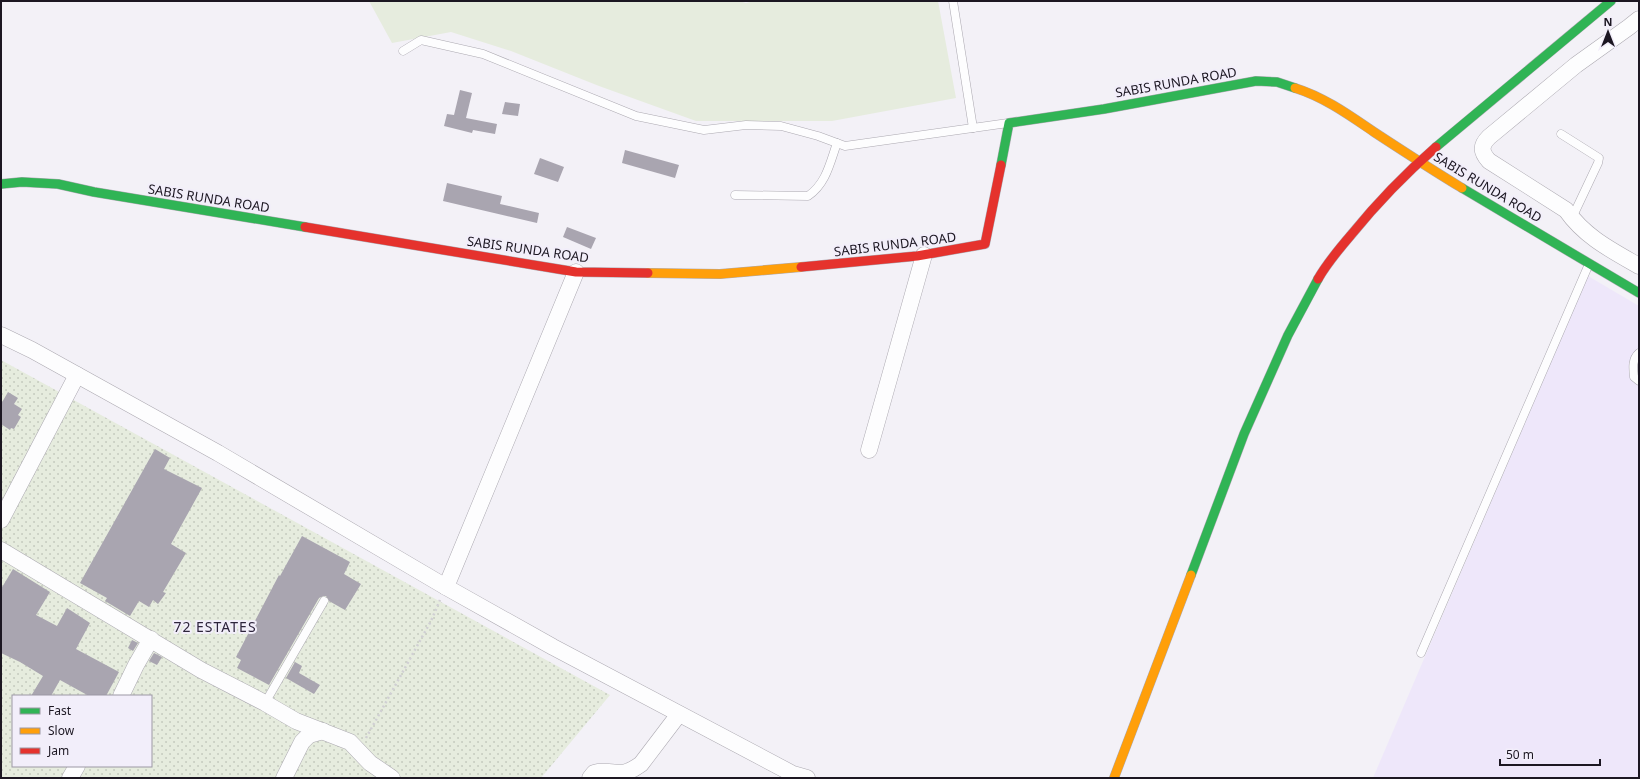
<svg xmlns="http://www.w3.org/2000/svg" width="1640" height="779" font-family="'Noto Sans',sans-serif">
	<defs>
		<pattern id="garden-dots" width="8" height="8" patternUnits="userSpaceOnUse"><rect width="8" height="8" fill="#e6ecde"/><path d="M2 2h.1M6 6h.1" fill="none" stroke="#c5cabe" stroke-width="1.8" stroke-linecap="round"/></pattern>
	</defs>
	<rect width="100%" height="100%" fill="#f3f1f7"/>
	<path fill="#eee7fa" d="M1588,276l51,30v472h-266z"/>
	<path fill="#e6ecde" d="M369,1h370l7,2 8,-2h184l18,97 -124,23h-136l-97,-35 -88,-35 -60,-19 -59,11z"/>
	<path fill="url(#garden-dots)" fill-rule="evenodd" d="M1,360l609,335 -69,83h-540zM13,696h138v70h-138z"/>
	<g fill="#a9a5b0">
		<path d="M460,90l12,3 -6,25 31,6 -2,10 -22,-4 -1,3 -28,-7 3,-12 7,1z"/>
		<path d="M505,102l15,2 -2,12 -16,-2z"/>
		<path d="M625,150l54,15 -4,13 -53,-15z"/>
		<path d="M540,158l24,9 -6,15 -24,-8z"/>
		<path d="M447,183l55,13 -2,8 39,9 -2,10 -94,-22z"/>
		<path d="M567,227l29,11 -5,11 -28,-12z"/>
		<path d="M8,392l10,6 -4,6 8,5 -4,6 3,2 -7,12 -3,-1 -1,2 -9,-6v-20z"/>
		<path d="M155,449l15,9 -6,11 38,19 -31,56 15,9 -23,39 3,1 -8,11 -5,-4 -4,7 -10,-6 -9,15 -25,-15 2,-3 -27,-15z"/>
		<path d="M302,536l48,26 -6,12 17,10 -16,26 -16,-9 -3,-5h-2l-5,2 -50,87 -32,-17 4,-8 -5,-3 43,-82 1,1z"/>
		<path d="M13,569l37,23 -14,23 21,11 10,-18 23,15 -14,26 43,23 -13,24h-17l-29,-16 -9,16h-20l12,-20 -23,-14 -19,-9v-64z"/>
		<path d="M132,640l6,3 -5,8 -5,-3z"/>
		<path d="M154,653l8,4 -5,8 -8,-4z"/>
		<path d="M295,662l7,4 -3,7 21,12 -6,9 -28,-16z"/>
	</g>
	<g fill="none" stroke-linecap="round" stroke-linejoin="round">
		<defs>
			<g id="lane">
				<path d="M953,1l20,127"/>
				<path d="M403,51l18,-11 62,14 153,62 68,14 42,-5 35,1 37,10 27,10 163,-23"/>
				<path d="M1561,134l38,24 -1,5 -26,55"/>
				<path d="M735,195l73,1c18,-12 22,-33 29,-53"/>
				<path d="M1639,353c-7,6 -6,15 -5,24l5,4"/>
				<path d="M1421,653l168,-389"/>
				<path d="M265,703l59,-102"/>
			</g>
			<g id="street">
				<path d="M1639,19l-10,8 -53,38 -87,72c-9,9 -8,15 0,24l77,49c19,27 45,40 73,56"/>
				<path d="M1,335l31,15 186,103 228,134 107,60 240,127 14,4"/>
				<path d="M869,450l55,-195"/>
				<path d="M1,520l76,-145"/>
				<path d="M1,550l200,120 64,33 31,18 54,21 20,21 22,15"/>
				<path d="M446,587l130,-315"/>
				<path d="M121,696l15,-31 15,-26"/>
				<path d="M70,778l7,-12"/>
				<path d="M284,778l18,-36 7,-7 14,-4"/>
				<path d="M590,778l4,-5 4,-1c21,-2 22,7 43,-8l38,-50"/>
			</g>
			<g id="fast">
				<path d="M1436,147l175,-146"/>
				<path d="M1001,165l8,-42 95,-14 152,-28 21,1 18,6"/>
				<path d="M1,184l21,-2 36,2 36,8 211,35"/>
				<path d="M1462,188l177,105"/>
				<path d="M1191,575l53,-141 44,-99 30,-56"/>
			</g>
			<g id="slow">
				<path d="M1295,88c29,9 54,27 79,44 29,19 58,38 88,56"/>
				<path d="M648,273l72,1 81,-7"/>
				<path d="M1114,778l77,-203"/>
			</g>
			<g id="jam">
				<path d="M305,227l271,45 72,1"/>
				<path d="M801,267l116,-11 68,-12 16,-79"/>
				<path d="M1318,279c9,-16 21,-30 33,-44 26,-32 54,-61 85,-88"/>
			</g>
		</defs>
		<use href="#lane" stroke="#aca9b1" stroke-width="9"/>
		<use href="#street" stroke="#aca9b1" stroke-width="17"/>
		<use href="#fast" stroke="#aca9b1" stroke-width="10"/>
		<use href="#slow" stroke="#aca9b1" stroke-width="10"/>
		<use href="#jam" stroke="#aca9b1" stroke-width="10"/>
		<path stroke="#d0cfd3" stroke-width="2.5" stroke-dasharray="2 3" stroke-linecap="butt" d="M366,738l65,-117 9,-21"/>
		<use href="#lane" stroke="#fdfdfe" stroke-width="8"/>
		<use href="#street" stroke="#fdfdfe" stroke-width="16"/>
		<use href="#fast" stroke="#30b455" stroke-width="9"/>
		<use href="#slow" stroke="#ff9f0a" stroke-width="9"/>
		<use href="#jam" stroke="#e5322d" stroke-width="9"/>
	</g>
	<g text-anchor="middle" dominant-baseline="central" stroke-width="4" stroke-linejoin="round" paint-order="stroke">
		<g font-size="13" fill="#1c1722" stroke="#f2eefa">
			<text transform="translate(1176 82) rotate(-10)">SABIS RUNDA ROAD</text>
			<text transform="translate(1488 187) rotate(31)">SABIS RUNDA ROAD</text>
			<text transform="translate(209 198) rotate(9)">SABIS RUNDA ROAD</text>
			<text transform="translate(895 244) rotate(-7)">SABIS RUNDA ROAD</text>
			<text transform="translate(528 249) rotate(8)">SABIS RUNDA ROAD</text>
		</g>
		<g font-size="14" letter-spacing="1" fill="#2d243b" stroke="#f2eefa">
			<text x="215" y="626">72 ESTATES</text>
		</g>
	</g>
	<rect width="1640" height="779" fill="none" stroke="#1c1722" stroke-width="4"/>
	<rect x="12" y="695" width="140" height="72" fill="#f2eefa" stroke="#9c98a4"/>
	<rect x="20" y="708" width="20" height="6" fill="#30b455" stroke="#9c98a4"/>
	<text x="48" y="715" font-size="12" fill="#1c1722">Fast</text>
	<rect x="20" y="728" width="20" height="6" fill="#ff9f0a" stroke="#9c98a4"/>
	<text x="48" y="735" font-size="12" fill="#1c1722">Slow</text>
	<rect x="20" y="748" width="20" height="6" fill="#e5322d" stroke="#9c98a4"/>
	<text x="48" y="755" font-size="12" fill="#1c1722">Jam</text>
	<g transform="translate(1608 32)" stroke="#f2eefa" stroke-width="3" paint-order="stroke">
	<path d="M0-3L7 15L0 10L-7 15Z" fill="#1c1722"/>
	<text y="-6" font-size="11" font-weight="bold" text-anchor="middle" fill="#1c1722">N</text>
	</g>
	<path d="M1500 759v6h100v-6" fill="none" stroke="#1c1722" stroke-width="2"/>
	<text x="1506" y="759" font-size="12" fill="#1c1722" stroke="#f2eefa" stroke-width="3" paint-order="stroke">50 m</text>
</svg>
